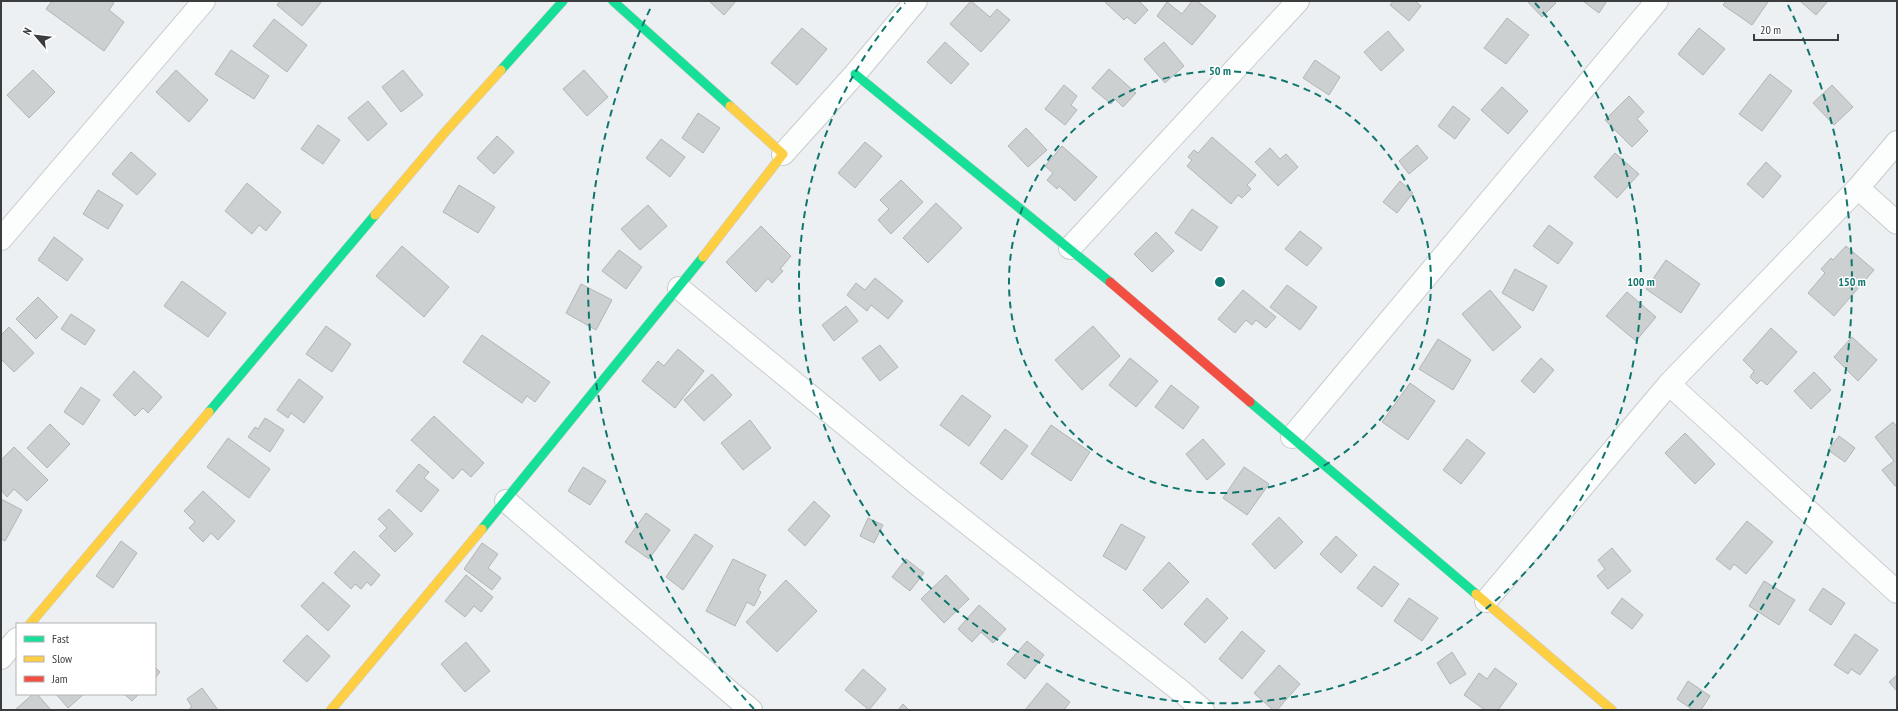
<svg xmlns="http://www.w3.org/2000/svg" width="1898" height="711" font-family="'PT Sans Narrow',sans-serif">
	<rect width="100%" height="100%" fill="#edf0f2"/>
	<g fill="#cdd0d1" stroke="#b2b4b6">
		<path d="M52,1h59l3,2 -5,7 15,12 -20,29 -58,-42z"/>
		<path d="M280,1h42l-20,25 -25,-21z"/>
		<path d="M709,1h27l-12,14z"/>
		<path d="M971,1l19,16 7,-8 13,11 -29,32 -31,-28z"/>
		<path d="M1104,1h35l9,9 -13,14 -8,-7 -3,3z"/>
		<path d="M1192,1h5l19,15 -24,29 -35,-29 10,-14 15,12z"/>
		<path d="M1393,1h22l6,5 -12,15 -19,-16z"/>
		<path d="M1527,1h26l3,2 -14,14z"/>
		<path d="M1583,1h24l-8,12z"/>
		<path d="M1726,1h41l1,1 -16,23 -29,-20z"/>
		<path d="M1800,1h28l-12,14z"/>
		<path d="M1507,18l22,17 -23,29 -22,-16z"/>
		<path d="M274,19l33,26 -20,27 -34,-26z"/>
		<path d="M802,28l25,21 -30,36 -26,-22z"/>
		<path d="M1699,28l26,21 -22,26 -25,-21z"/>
		<path d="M1388,31l16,19 -23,21 -17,-19z"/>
		<path d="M945,42l24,22 -18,20 -24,-22z"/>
		<path d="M1164,42l20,24 -19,17 -21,-24z"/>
		<path d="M231,50l38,26 -15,23 -39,-25z"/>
		<path d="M1315,60l25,17 -11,18 -26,-17z"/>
		<path d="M1109,69l27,24 -13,14 -8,-8 -4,5 -19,-16z"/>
		<path d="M33,70l22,22 -26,26 -22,-23z"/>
		<path d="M176,70l32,30 -19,22 -33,-30z"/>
		<path d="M403,70l20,25 -22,17 -19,-25z"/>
		<path d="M584,70l24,27 -21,19 -24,-27z"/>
		<path d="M1770,74l22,17 -30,40 -23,-17z"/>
		<path d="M1064,85l13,11 -6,9 6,5 -12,15 -20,-16z"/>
		<path d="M1832,85l21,22 -19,18 -21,-22z"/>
		<path d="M1502,87l26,24 -20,23 -27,-24z"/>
		<path d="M1629,96l15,16 -7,7 11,12 -16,16 -27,-27z"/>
		<path d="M368,101l19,23 -19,17 -20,-23z"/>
		<path d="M1453,106l17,13 -15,20 -17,-13z"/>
		<path d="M698,113l22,15 -17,25 -21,-15z"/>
		<path d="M318,125l22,15 -17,24 -22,-15z"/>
		<path d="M1026,128l21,22 -19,17 -20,-21z"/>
		<path d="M497,136l17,16 -20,22 -17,-16z"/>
		<path d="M1212,137l44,38 -9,10 4,4 -9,9 -4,-3 -7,9 -44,-38 5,-6 -4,-3 6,-7 4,3z"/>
		<path d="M661,139l24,18 -15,20 -24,-19z"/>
		<path d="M865,142l17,14 -27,32 -17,-15z"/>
		<path d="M1417,145l11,13 -19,16 -10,-13z"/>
		<path d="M1062,146l35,31 -22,24 -16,-15 -2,3 -10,-9 6,-7 -8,-7z"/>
		<path d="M1270,148l10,11 6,-5 12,13 -20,19 -23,-24z"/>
		<path d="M131,152l25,22 -19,21 -25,-21z"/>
		<path d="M1615,153l24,21 -22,24 -23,-21z"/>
		<path d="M1766,162l15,14 -18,22 -16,-14z"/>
		<path d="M901,180l22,22 -32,32 -13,-14 11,-11 -9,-9z"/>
		<path d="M1400,181l13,12 -16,20 -14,-11z"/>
		<path d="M247,183l34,29 -15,19 -7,-6 -7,9 -27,-23z"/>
		<path d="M459,185l36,22 -17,26 -35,-21z"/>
		<path d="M98,190l25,15 -15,24 -25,-15z"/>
		<path d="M936,203l26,25 -34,35 -25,-25z"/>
		<path d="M648,205l19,21 -27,24 -19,-21z"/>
		<path d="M1192,209l26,18 -17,24 -26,-18z"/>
		<path d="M1549,225l24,18 -15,21 -25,-18z"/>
		<path d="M761,226l30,30 -11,13 3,2 -11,12 -4,-5 -12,14 -30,-30z"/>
		<path d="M1300,231l22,17 -15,18 -22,-17z"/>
		<path d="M1156,232l18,19 -22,21 -18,-18z"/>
		<path d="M54,237l29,22 -16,22 -29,-21z"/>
		<path d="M402,246l47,41 -25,30 -48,-41z"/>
		<path d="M1846,246l28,24 -40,46 -26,-23 17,-20 -4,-4 10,-11 2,2z"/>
		<path d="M619,250l23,17 -16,22 -24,-18z"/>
		<path d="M1666,260l34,24 -19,29 -35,-24z"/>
		<path d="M1515,269l32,17 -14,25 -31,-18z"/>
		<path d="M875,278l28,23 -15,18 -17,-14 -4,6 -20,-16 9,-12 9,7z"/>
		<path d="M182,281l44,32 -18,24 -44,-31z"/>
		<path d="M581,284l31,16 -16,30 -30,-17z"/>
		<path d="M1287,285l30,22 -17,23 -30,-23z"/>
		<path d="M1243,290l33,27 -10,11 -10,-8 -4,5 -6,-5 -11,13 -17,-14z"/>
		<path d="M1490,290l31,37 -28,24 -31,-37z"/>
		<path d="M1627,292l29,25 -20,24 -30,-25z"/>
		<path d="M38,297l20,20 -22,22 -20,-20z"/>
		<path d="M846,306l12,15 -24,20 -12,-16z"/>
		<path d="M71,314l24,16 -10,15 -24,-16z"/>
		<path d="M326,326l25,18 -19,28 -26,-18z"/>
		<path d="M1093,326l27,30 -38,34 -27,-30z"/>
		<path d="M9,327l25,26 -20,19 -13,-13v-24z"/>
		<path d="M1771,328l26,24 -30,33 -6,-5 -4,4 -7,-7 4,-6 -11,-11z"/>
		<path d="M482,335l68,47 -15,20 -8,-6 -5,7 -59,-41z"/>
		<path d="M1852,337l25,23 -19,21 -24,-24z"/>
		<path d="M1438,339l33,21 -18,30 -34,-21z"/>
		<path d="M880,345l18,22 -18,14 -18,-23z"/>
		<path d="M678,349l26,22 -29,37 -33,-27 16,-20 6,5z"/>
		<path d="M1130,358l28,23 -22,26 -27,-22z"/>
		<path d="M1541,358l13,12 -20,23 -13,-12z"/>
		<path d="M134,371l28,26 -14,16 -5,-5 -8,8 -22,-21z"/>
		<path d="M1814,372l17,18 -20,19 -17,-18z"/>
		<path d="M712,374l20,21 -28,26 -20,-21z"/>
		<path d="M299,379l24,18 -19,26 -13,-10 -3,5 -11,-8z"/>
		<path d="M1410,383l25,18 -27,39 -26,-18z"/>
		<path d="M1171,385l28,22 -16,22 -28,-22z"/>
		<path d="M81,387l19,13 -17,25 -19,-13z"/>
		<path d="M962,395l29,21 -22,30 -29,-21z"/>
		<path d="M434,416l50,47 -13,14 -9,-8 -9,10 -42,-39z"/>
		<path d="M265,418l19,12 -14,22 -22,-15 7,-10 3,2z"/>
		<path d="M750,420l21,28 -28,22 -22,-27z"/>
		<path d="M1893,422l4,5v58l-2,1 -13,-16 12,-9 -19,-24z"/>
		<path d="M50,424l20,20 -23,24 -20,-20z"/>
		<path d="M1051,425l39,27 -19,29 -40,-27z"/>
		<path d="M1005,429l23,17 -26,34 -22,-17z"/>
		<path d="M1685,433l30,31 -20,20 -30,-31z"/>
		<path d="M1839,436l16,12 -10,14 -17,-12z"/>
		<path d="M228,438l42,31 -21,29 -42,-31z"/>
		<path d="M1203,439l22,25 -18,16 -21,-26z"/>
		<path d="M1467,439l18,14 -24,31 -18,-14z"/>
		<path d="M14,447l34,33 -21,21 -13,-12 -7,8 -6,-7v-30z"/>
		<path d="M419,464l10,8 -5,6 15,12 -18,22 -25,-21z"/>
		<path d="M583,467l23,14 -16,24 -22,-14z"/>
		<path d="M1244,467l25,17 -22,31 -24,-17z"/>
		<path d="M203,491l32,30 -17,19 -7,-7 -8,9 -14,-14 6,-6 -11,-11z"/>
		<path d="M1,499l21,11 -17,31 -4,-2z"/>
		<path d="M814,501l16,15 -25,30 -17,-16z"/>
		<path d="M389,509l24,25 -18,18 -16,-16 8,-8 -9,-9z"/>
		<path d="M646,513l24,17 -21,29 -24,-17z"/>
		<path d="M1279,517l24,25 -28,27 -23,-25z"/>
		<path d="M868,518l15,7 -9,18 -14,-7z"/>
		<path d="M1747,521l26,21 -27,32 -12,-10 -4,6 -14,-11z"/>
		<path d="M1121,524l24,13 -19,33 -23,-14z"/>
		<path d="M695,534l18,12 -30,44 -17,-13z"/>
		<path d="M1336,536l21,19 -16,18 -21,-19z"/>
		<path d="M121,541l16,12 -24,35 -17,-12z"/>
		<path d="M482,543l16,11 -10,14 13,10 -9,12 -28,-21z"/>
		<path d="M1612,548l19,23 -23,18 -11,-13 8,-7 -7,-9z"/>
		<path d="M354,551l26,24 -9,11 -4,-4 -6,7 -6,-5 -4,5 -17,-16z"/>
		<path d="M733,559l33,16 -8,15 3,2 -7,14 -7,-4 -12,24 -29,-15z"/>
		<path d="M906,559l18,14 -14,18 -18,-14z"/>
		<path d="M1169,562l20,20 -27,27 -19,-19z"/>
		<path d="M1374,566l25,18 -17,23 -25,-19z"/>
		<path d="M466,575l27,22 -12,15 -7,-6 -9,11 -20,-16z"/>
		<path d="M946,575l23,24 -25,24 -23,-24z"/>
		<path d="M786,580l31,31 -40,41 -31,-30z"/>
		<path d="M1764,581l31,19 -16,25 -30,-19z"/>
		<path d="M323,582l27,24 -22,25 -27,-25z"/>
		<path d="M1823,588l22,15 -14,22 -22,-15z"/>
		<path d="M1207,598l21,20 -23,25 -21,-19z"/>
		<path d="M1409,598l29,20 -16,23 -28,-20z"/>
		<path d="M1622,598l21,17 -11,14 -21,-16z"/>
		<path d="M979,605l27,24 -13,14 -12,-11 -9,10 -14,-13z"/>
		<path d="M1242,631l23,20 -23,28 -23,-20z"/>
		<path d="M1855,634l23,16 -18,25 -9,-6 -3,5 -14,-9z"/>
		<path d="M307,635l23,21 -23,26 -24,-21z"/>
		<path d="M1027,641l17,14 -19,24 -18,-15z"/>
		<path d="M466,642l24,29 -25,21 -24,-28z"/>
		<path d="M1452,652l14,22 -16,10 -13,-21z"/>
		<path d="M1279,665l21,19 -23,26h-4l-19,-17z"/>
		<path d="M155,667l5,5 -5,6z"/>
		<path d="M1495,668l22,16 -19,26h-13l-21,-15 15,-22 8,6z"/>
		<path d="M863,669l23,20 -17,21 -24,-20z"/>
		<path d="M1897,675v16l-8,-9z"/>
		<path d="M1688,681l22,15 -9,14h-8l-16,-11z"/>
		<path d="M1047,683l23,19 -6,8h-39z"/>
		<path d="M202,688l16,22h-30l4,-3 -5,-8z"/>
		<path d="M33,694h4l14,16h-36z"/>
		<path d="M56,694h28l-16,14z"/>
		<path d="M124,694h15l-7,7z"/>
		<path d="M903,704l6,6h-11z"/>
	</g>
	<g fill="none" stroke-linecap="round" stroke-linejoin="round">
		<defs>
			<g id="street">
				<path d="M783,154l72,-80 61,-73"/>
				<path d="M1858,188l39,35"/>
				<path d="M1,239l203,-238"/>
				<path d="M1070,248l228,-247"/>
				<path d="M679,288l237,195 266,209 21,18"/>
				<path d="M1669,384l228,208"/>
				<path d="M1292,437l365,-436"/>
				<path d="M506,501l245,209"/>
				<path d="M1486,601l183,-217 189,-196 39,-46"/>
				<path d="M1,658l16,-19"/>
			</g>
			<g id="fast">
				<path d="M613,1l117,105"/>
				<path d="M501,70l62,-69"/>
				<path d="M855,74l255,208"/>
				<path d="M1250,402l226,192"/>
				<path d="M209,412l166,-197"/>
				<path d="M482,529l221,-272"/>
			</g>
			<g id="slow">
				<path d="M375,215l71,-84 55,-61"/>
				<path d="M703,257l80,-103 -53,-48"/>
				<path d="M1476,594l136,116"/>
				<path d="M30,624l179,-212"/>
				<path d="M331,710l151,-181"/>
			</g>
			<path id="jam" d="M1110,282l140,120"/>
		</defs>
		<use href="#street" stroke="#c9cbcd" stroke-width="24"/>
		<use href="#fast" stroke="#c9cbcd" stroke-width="10"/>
		<use href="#slow" stroke="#c9cbcd" stroke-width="10"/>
		<use href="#jam" stroke="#c9cbcd" stroke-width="10"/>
		<use href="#street" stroke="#fcfdfd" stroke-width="22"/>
		<use href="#fast" stroke="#16e098" stroke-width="9"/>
		<use href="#slow" stroke="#ffcf43" stroke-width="9"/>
		<use href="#jam" stroke="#f24e42" stroke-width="9"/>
	</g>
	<g fill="none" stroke="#0f766e" stroke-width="2" stroke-dasharray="7 5">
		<circle cx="1220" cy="282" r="211"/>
		<path d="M1535 3A421 421 0 1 1 905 3"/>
		<path d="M754 709A632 632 0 0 1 652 5M1788 5A632 632 0 0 1 1686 709"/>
	</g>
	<circle cx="1220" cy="282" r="6" fill="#0f766e" stroke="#fff" stroke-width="2"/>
	<g font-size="12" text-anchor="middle" font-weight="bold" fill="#0f766e" stroke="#fff" stroke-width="3" stroke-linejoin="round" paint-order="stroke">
		<text x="1220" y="75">50 m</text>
		<text x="1641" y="286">100 m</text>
		<text x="1852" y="286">150 m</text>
	</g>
	<rect width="1898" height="711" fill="none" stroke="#3b3c3e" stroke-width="4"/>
	<rect x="16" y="623" width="140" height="72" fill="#ffffff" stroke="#b1b1b2"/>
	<rect x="24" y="636" width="20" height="6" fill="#16e098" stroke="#b1b1b2"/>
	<text x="52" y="643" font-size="12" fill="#3b3c3e">Fast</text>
	<rect x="24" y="656" width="20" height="6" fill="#ffcf43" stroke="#b1b1b2"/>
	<text x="52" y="663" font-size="12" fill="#3b3c3e">Slow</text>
	<rect x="24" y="676" width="20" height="6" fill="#f24e42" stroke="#b1b1b2"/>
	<text x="52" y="683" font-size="12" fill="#3b3c3e">Jam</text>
	<g transform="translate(36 36) rotate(298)" stroke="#ffffff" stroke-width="3" paint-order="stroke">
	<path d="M0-3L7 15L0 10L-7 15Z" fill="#3b3c3e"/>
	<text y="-6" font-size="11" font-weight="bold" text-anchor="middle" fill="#3b3c3e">N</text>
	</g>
	<path d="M1754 34v6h84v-6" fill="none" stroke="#3b3c3e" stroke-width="2"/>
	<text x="1760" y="34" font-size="12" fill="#3b3c3e" stroke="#ffffff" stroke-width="3" paint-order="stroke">20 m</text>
</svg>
